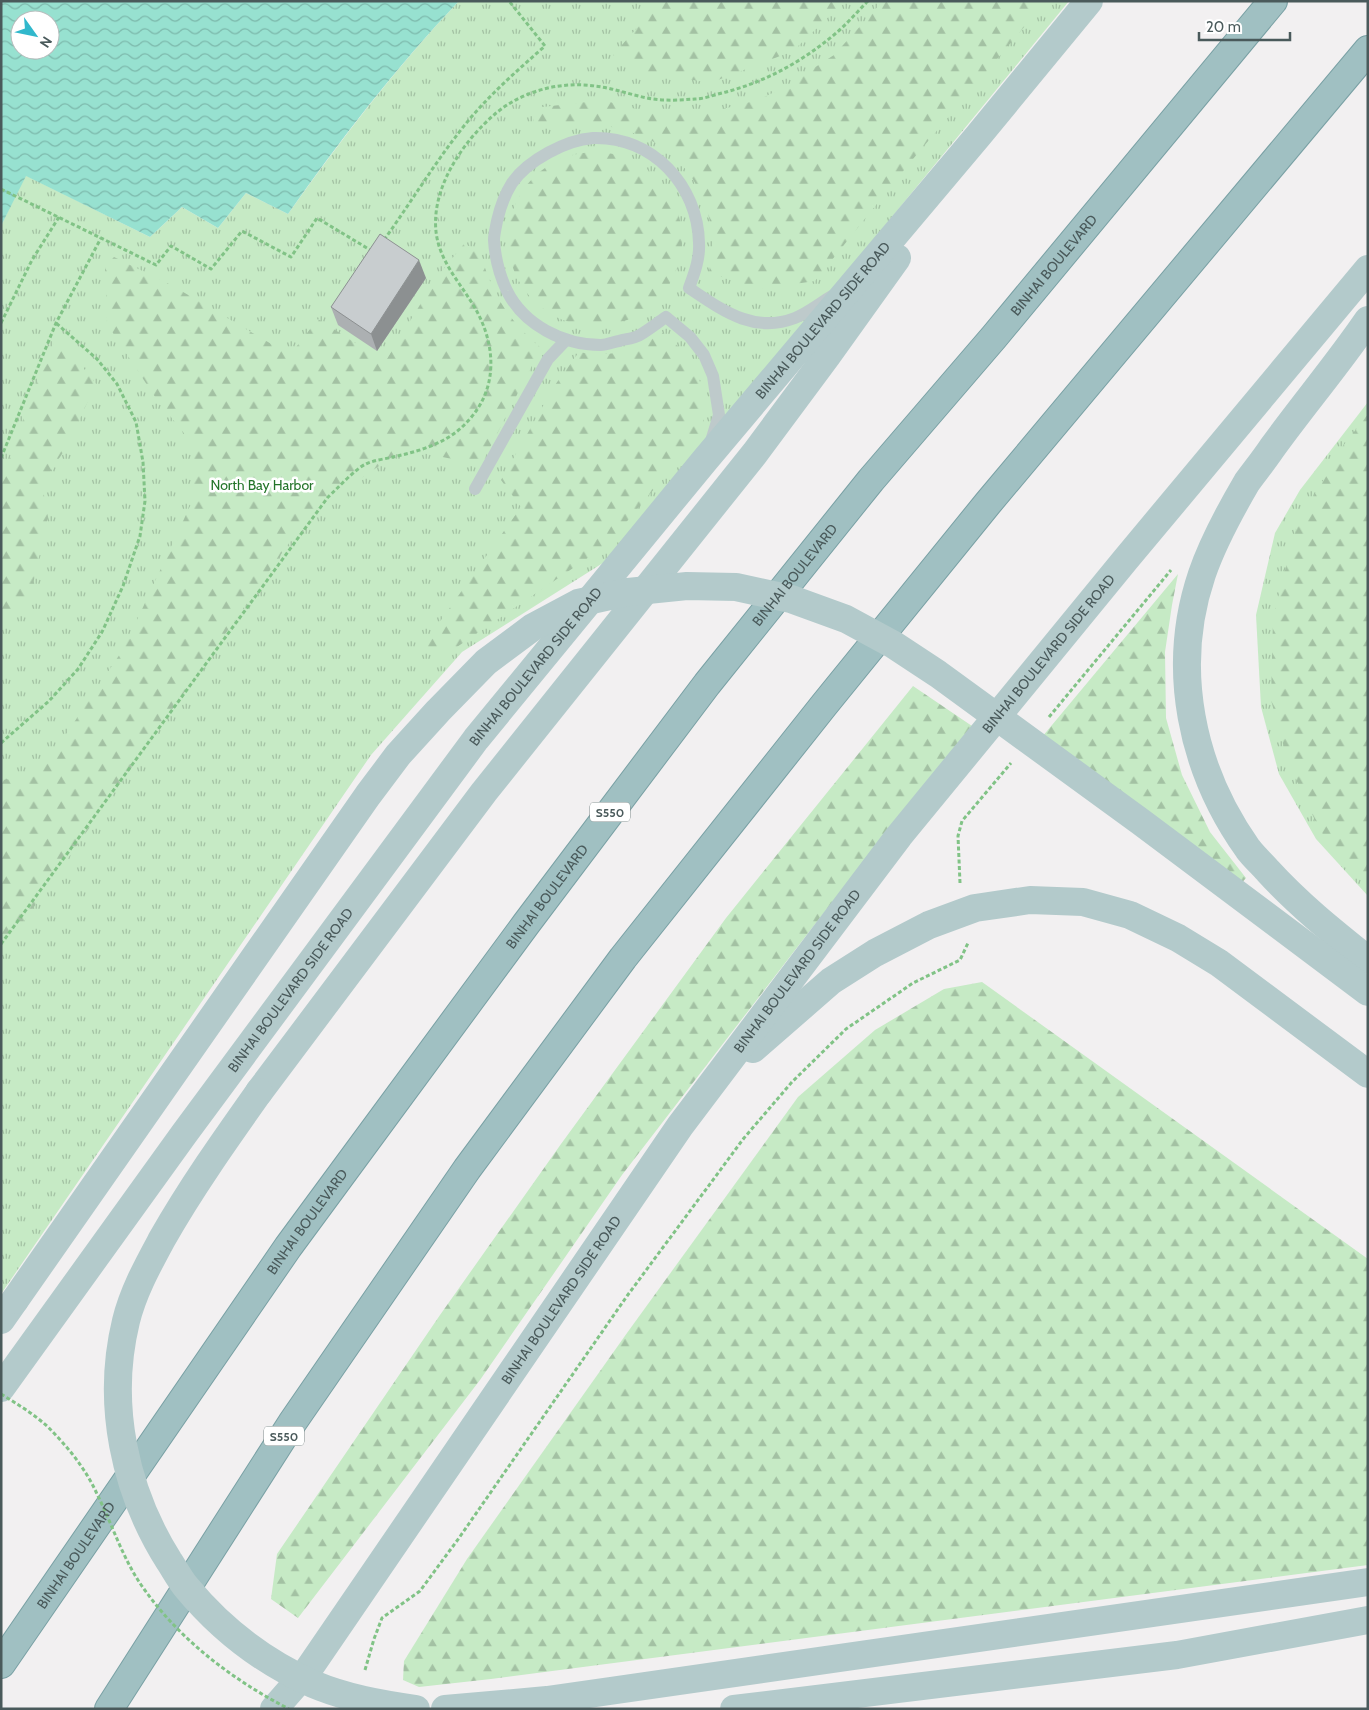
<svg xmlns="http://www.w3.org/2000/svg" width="1369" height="1710" font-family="Cabin,sans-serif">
	<defs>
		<pattern id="grass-tufts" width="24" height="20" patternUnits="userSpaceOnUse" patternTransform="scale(1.25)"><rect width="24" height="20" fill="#c6eac5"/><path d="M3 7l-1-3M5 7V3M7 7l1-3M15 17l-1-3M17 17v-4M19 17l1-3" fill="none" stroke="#a3c1a3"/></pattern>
		<pattern id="forest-firs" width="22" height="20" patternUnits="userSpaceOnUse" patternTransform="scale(1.25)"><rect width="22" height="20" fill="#c6eac5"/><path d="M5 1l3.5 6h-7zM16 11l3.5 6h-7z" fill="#a3c1a3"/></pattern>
		<pattern id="water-waves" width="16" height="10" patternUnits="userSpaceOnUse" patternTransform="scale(1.25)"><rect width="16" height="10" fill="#97e1d0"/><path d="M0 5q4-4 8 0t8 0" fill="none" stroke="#7db9ac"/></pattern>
	</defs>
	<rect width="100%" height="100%" fill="#f2f0f1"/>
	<g fill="url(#grass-tufts)">
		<path d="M459,1h610l-455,555 -152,96 -91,103 -370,539v-1068l24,-51 125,62 32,-30 36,21 28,-35 42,21c53,-74 108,-147 171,-213z"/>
		<path d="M1368,402v494l-52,-57 -37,-65 -18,-67 -5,-92 19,-82 25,-43z"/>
	</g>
	<g fill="url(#forest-firs)">
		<path d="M661,1h184l-52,50 -83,32 -69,-12 -28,-16z"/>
		<path d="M883,1h163l-133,158 -98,122 -55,8 -51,-16c2,-13 4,-26 3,-38 -4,-43 -30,-82 -70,-99 -7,-3 -15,-5 -22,-6 -9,-3 -20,-8 -30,-8 -19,0 -39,5 -57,7l1,-21 69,-8 28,8 28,5 29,1 24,-3 24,-5 24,-7 23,-11 51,-33z"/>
		<circle cx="595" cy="239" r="87"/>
		<path d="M464,244l16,7c11,42 28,69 61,97l-60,117 -77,-16 -94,64 -309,441v-174l37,-4 86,-128 67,-144v-62l-36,-45 -48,-73 -2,-58 9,-9 59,29 117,69 28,-36 67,43 52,-85z"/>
		<path d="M660,331c37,27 48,55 43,100l-96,114 -156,106 -29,-4 99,-140 -20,-27 54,-95 24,-33c33,6 55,0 81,-21z"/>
		<path d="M55,340l7,1 34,43 -30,64 -24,36 6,33 -17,76 -20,31 -10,3v-144l30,-86z"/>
		<path d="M1368,414v467l-48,-50 -32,-69 -17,-62 2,-82 23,-91 47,-81z"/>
		<path d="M1178,574l-6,31 -7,47 1,66 16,57 28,57 36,46 -7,8 -197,-149z"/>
		<path d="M913,686l59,40 -160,202 -190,247 -142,205 -182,238 -27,-19 6,-45 163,-239 121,-171 165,-226z"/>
		<path d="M982,982l386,277v306l-877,114 -72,8 -16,-7 1,-19 63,-102 160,-226 171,-236 77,-67 69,-41z"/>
	</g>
	<path fill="url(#water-waves)" fill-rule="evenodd" d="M1,1h458c-63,66 -119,139 -171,213l-42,-21 -28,35 -36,-21 -32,30 -124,-61 -25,50zM20,20h30v30h-30z"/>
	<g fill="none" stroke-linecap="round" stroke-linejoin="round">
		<defs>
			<g id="trunk">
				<path id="s3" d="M1,1664l287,-417 238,-323 181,-240 164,-204 123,-143 279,-336"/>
				<path d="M109,1709l183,-286 175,-254 156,-211 201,-253 164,-202 380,-453"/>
			</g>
		</defs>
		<use href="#trunk" stroke="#79a0a4" stroke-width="30"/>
		<g stroke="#81c386" stroke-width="3" stroke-dasharray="4 2.5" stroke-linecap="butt">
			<path d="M1,189l155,76 15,-19 40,23 31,-38 49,26 26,-39 55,33"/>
			<path d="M384,240c30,-42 56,-86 89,-125 22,-25 47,-47 72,-69l-36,-45"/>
			<path d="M1,323l31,-63 27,-43"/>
			<path d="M1,458l55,-135 45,-85"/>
			<path d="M1049,717l122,-147"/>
			<path d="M1,743l48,-42 29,-32 24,-37 21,-46 17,-50 5,-35 -2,-39 -7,-40 -19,-38 -20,-25 -41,-36"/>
			<path d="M960,883l-2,-47 4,-15 49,-58"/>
			<path d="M1,944l327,-447c9,-8 28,-29 38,-33 8,-4 19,-5 27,-7 27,-6 55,-14 74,-35 33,-34 29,-81 5,-119 -13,-21 -30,-40 -35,-65 -9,-46 25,-96 58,-124 27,-23 65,-33 100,-28 19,2 38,10 58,13 13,2 29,1 42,0 10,0 21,-5 31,-7 41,-11 77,-31 109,-58 12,-10 22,-22 33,-33"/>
			<path d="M365,1670l9,-31 8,-21 38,-27 39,-53 168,-242 117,-158 48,-56 54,-53 67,-46 47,-23 8,-17"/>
		</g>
		<g stroke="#becacb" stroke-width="12">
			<path d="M711,441l8,-26 -6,-39 -9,-21 -14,-18 -24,-20c-9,6 -19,14 -28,19 -6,3 -13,3 -19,5 -6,1 -12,4 -18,4 -38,0 -77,-20 -94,-54 -8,-17 -12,-33 -13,-51 0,-6 2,-13 3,-19 3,-13 8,-27 15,-38 16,-23 54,-43 81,-45 60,-2 105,48 106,105 1,16 -5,31 -10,45 33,22 64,46 106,30 13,-5 25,-15 37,-22"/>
			<path d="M475,489l73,-130 18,-19"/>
		</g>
		<g stroke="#b3cacb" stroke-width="28">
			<path d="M1368,320c-30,44 -65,85 -96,128 -8,12 -17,23 -25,34 -17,29 -34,60 -45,92 -32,94 -11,195 46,275 6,8 14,15 20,22 31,34 65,61 100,89"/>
			<path d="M753,1049l78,-68 44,-28 54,-28 46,-17 55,-8 53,2 47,13 48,23 41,25 149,111"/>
			<path d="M259,1092l225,-300 271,-339 72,-97 70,-98"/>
			<path d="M1,1320l14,-20"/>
			<path id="s1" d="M1,1388l183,-254 292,-395 229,-279 273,-324 111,-135"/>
			<path id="s2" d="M274,1709l34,-39 372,-544 219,-290 227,-277 242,-290"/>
			<path d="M445,1709l102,-9 63,-9 758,-109"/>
			<path d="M734,1709l443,-54 191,-35"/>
		</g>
		<use href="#trunk" stroke="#a0c0c2" stroke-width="28"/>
		<path stroke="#81c386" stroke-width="3" stroke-dasharray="4 2.5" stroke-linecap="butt" d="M1,1394c16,10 33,20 47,33 19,19 38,42 49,67 16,32 26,66 47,95 37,52 89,91 145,120"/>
		<g stroke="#b3cacb" stroke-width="28">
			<path d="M259,1092c-34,48 -68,96 -97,147 -14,26 -29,53 -36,82 -20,82 -2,169 43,240 6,9 11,19 18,27 34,41 77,74 126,96 33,14 68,20 103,25"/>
			<path d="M15,1300l353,-505 30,-40 40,-44 48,-49 47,-35 45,-24 50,-11 59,-6 49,1 55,12 55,20 48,26 44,29 203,148 227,170"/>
		</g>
	</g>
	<path fill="#acb0b2" d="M426,278l-49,73 -39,-26 -7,-18z"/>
	<path fill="#8c9091" d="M419,260l7,18 -49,73 -6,-17z"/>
	<path fill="#c8cdcf" stroke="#8c9091" d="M380,234l39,26 -48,74 -40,-27z"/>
	<g text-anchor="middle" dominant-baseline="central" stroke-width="5" stroke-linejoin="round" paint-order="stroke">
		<g fill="#fff" stroke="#808c8c" stroke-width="1">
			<rect x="590" y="802.5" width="40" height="19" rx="4"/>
			<rect x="264" y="1426.5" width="40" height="19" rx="4"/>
		</g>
		<g font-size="12" font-weight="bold" fill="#4a5a5b">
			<text x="610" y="812">S550</text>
			<text x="284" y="1436">S550</text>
		</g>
		<g font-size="14" fill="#4a5a5b" stroke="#fff">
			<text stroke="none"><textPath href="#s3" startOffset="1752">BINHAI BOULEVARD</textPath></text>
			<text stroke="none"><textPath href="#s1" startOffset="1348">BINHAI BOULEVARD SIDE ROAD</textPath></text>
			<text stroke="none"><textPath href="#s3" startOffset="1348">BINHAI BOULEVARD</textPath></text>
			<text stroke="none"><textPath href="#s2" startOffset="1310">BINHAI BOULEVARD SIDE ROAD</textPath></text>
			<text stroke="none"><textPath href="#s1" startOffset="898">BINHAI BOULEVARD SIDE ROAD</textPath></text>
			<text stroke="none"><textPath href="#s3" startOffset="942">BINHAI BOULEVARD</textPath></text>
			<text stroke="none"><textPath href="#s2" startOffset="905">BINHAI BOULEVARD SIDE ROAD</textPath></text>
			<text stroke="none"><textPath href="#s1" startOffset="492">BINHAI BOULEVARD SIDE ROAD</textPath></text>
			<text stroke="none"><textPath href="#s3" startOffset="538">BINHAI BOULEVARD</textPath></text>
			<text stroke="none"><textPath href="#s2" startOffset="500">BINHAI BOULEVARD SIDE ROAD</textPath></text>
			<text stroke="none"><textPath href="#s3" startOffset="132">BINHAI BOULEVARD</textPath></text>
		</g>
		<g font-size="14" fill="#237429" stroke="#fff">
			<text x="262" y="485">North Bay Harbor</text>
		</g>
	</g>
	<rect width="1369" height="1710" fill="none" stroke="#4a5a5b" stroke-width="5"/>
	<g transform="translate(35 35) rotate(123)"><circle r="24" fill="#ffffff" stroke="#b7bdbd"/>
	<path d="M0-4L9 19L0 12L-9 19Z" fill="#31b8cc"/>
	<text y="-8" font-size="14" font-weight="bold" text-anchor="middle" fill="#4a5a5b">N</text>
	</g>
	<path d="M1199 32v8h91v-8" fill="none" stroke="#4a5a5b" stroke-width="2.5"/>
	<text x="1206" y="32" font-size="15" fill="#4a5a5b" stroke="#ffffff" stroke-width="4" paint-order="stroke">20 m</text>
</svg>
